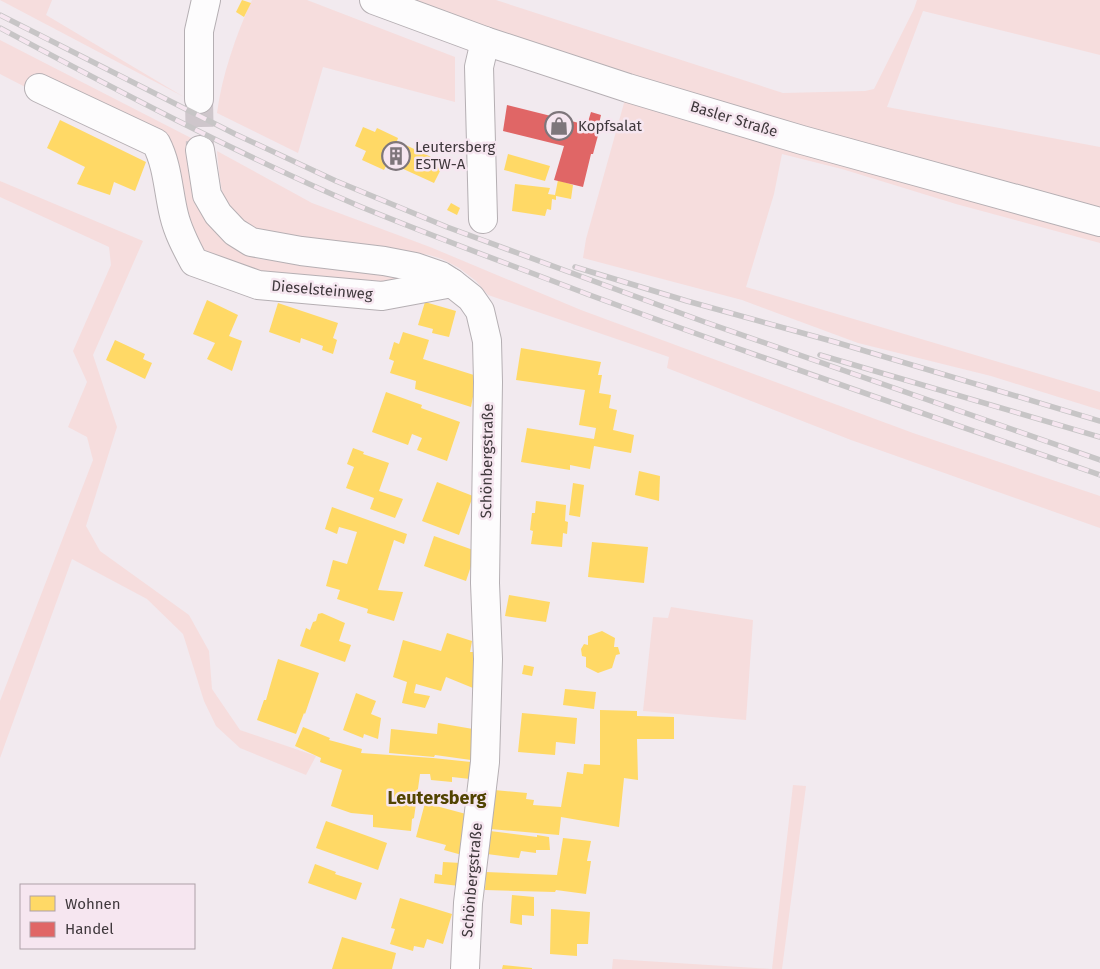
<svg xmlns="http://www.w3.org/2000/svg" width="1100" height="969" font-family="'Fira Sans',sans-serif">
	<rect width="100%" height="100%" fill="#f2eaef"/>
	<g fill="#f6dddd">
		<path d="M0,0h52l-6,15 138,82z"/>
		<path d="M252,0h55l148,57v45l-132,-35 -25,86 -81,-40c5,-38 19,-78 35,-113z"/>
		<path d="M402,0h94l287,93 82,-2 9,-2 40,-80 3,-9h183v55l-177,-44 -36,96 213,40v96l-144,-39 -114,-35 -60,-15 -8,40 -28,93 354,105v18l-109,-34 -133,-33 -116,-43 -159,-42 3,-19 45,-161z"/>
		<path d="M0,40l193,99 39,103 27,17 153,17 2,8 -143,-2 -69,-30 -12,-16 -21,-75 -169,-87z"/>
		<path d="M217,151l95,52 118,44 151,63 332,123 187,63v32l-249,-88 -184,-72 2,-11 -181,-62 -12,-14 -17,-13 -17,-9 -13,-4 -41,-7 -125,-13c-42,-23 -42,-39 -46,-84z"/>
		<path d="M0,181l143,60 -50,114 24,72 -31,99 14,25 89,64 20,36 3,38 28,41 76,26 -10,19 -66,-27 -24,-22 -12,-25 -21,-67 -36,-35 -75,-40 -72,199v-57l93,-241 -6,-23 -19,-10 19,-45 -14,-31 38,-86 -2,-18 -109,-50z"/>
		<path d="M671,607l82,13 -7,100 -103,-9 10,-94 15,1z"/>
		<path d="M793,785l13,1 -24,183h-170l1,-10 159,10z"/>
	</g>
	<g fill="#ffd966">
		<path d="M242,0l9,3 -7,14 -8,-5z"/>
		<path d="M60,120l86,42 -11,29 -21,-9 -4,13 -33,-11 8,-17 -38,-19z"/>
		<path d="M363,127l12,5 2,-4 21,10 -1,3 47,22 -10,20 -46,-21 -4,8 -22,-10 4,-9 -11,-5z"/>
		<path d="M508,154l42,12 -5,15 -41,-11z"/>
		<path d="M558,180l15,5 -2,14 -15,-3v4l-4,-1 -1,11 -4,-1 -2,7 -33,-5 3,-27 35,4 -2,6 7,1z"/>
		<path d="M451,203l9,5 -3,7 -10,-5z"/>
		<path d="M207,300l31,15 -9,21 13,5 -10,30 -25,-12 8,-16 -22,-9z"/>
		<path d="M425,302l31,9 -7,26 -17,-4 1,-4 -15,-4z"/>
		<path d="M278,303l60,20 -5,15 4,2 -4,14 -11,-4 1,-4 -22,-8 -1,5 -31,-11z"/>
		<path d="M403,332l26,8 -6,19 54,17 -6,31 -56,-18 1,-8 -26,-8 4,-12 -5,-2 5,-17 5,2z"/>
		<path d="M115,340l30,14 -2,5 9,4 -7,16 -39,-19z"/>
		<path d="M521,348l80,14 -3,13h4l-3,18 12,2 -2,13 8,2 -4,20 21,5 -3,18 -37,-7 -4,23 -20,-4v5l-49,-8 6,-34 67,11 2,-11 -17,-3 6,-35 -69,-10z"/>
		<path d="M386,392l36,13 -1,3 39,14 -13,39 -30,-11 5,-12 -10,-4 -4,11 -36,-13z"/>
		<path d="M353,448l11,4 -1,2 26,9 -10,28 24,8 -8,19 -25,-9 4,-11 -28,-10 8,-21 -7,-3z"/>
		<path d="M639,471l21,5 -1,25 -24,-6z"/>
		<path d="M437,482l36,14 -14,39 -37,-14z"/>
		<path d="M573,483l11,2 -4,32 -11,-2z"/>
		<path d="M536,501l30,4 -1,16 3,1 -1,12 -4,-1 -1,14 -31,-3 2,-13 -3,-1 2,-17h3z"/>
		<path d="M332,507l75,27 -3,10 -10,-4 -16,50 25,2 -9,29 -27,-8 1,-4 -31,-10 3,-9 -14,-4 7,-26 14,4 10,-32 -18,-5 -2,7 -12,-5z"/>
		<path d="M434,536l42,15 -10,30 -42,-15z"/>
		<path d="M592,542l56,5 -4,36 -56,-6z"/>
		<path d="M509,595l41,7 -4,20 -41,-6z"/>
		<path d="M322,613l23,10 -6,18 12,4 -6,17 -45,-16 6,-18 4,2 3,-8 3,-1 2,-7z"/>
		<path d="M602,631l13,7 -1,9h4l2,7 -4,1 -4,13 -14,5 -12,-6v-10l-4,-1 -1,-7 3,-5 4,1v-9z"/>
		<path d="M447,633l25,8 -2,11h5l-2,36 -27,-11 -5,14 -25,-7 -2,9 16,3 -5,12 -23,-5 5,-21 -14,-5 10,-37 38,11z"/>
		<path d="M278,659l41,14 -14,41 -1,-1 -8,21 -39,-14 7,-20h2z"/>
		<path d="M524,665l10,2 -2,9 -10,-2z"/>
		<path d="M565,689l31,3 -2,17 -31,-4z"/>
		<path d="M356,693l20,8 -5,13 10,4 -3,21 -14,-5 -1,4 -20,-8z"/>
		<path d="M600,710l37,1v5l37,1v22h-37l1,41 -14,-2 -5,49 -58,-10 -2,18 -69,-6 4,-39 33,3 -1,6 8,1 -1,5 28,2 6,-35 16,2 1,-10 16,1z"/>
		<path d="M522,713l55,5 -2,26 -19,-2 -1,13 -37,-3z"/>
		<path d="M438,723l35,6 -2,31 -36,-5 -1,2 -45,-4 2,-24 46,5z"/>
		<path d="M303,727l27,11 -1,2 33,9 -1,4 72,5 38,4 -1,17 -18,-2v5l-21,-2 -1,-6h-10l-6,44 -2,1 -1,12 -38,-4v-12l-22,-2 -20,-7 11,-36 -22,-8 1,-4 -26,-12z"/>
		<path d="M425,803l41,11 -4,41 -18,-5 2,-5 -30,-8z"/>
		<path d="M326,821l61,22 -9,27 -62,-22z"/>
		<path d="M490,831l47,6v-2l12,2 1,13h-14v3l-15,-2 -2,7 -32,-4z"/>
		<path d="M563,838l28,3 -4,20h4l-5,33 -30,-4 -1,2 -70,-2 1,-18 71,3z"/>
		<path d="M443,862l18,1 -2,23 -25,-3 1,-9 7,1z"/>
		<path d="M315,864l21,8 -1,2 27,9 -6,17 -48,-17z"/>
		<path d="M512,895l22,2v19l-12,-1v10l-12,-2z"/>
		<path d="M400,898l52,16 -9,30 -16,-5 -3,9 -10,-2 -1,5 -23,-7 5,-15 -4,-1z"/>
		<path d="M551,909l39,3 -2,32h-11v12l-27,-2z"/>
		<path d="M342,937l54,16 -4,16h-60z"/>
		<path d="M503,965l29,3v1h-30z"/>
	</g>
	<path fill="#e06666" d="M507,105l80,20 4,-13 10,3 -3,13h2l-7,26h-2l-8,33 -29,-7 10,-34 -61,-15z"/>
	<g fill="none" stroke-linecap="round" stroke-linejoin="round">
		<path stroke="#cec6cb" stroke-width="28" stroke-dasharray="28 14" stroke-linecap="butt" d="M199,99l1,51"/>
		<defs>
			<g id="minor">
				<path d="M374,0l111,41 143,47 174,52 298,82"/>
				<path d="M39,88l117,55c12,23 12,48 18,72 4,17 12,32 20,47l64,23 124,11 70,-13"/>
				<path d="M199,99v-68l7,-31"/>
				<path d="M200,150l7,45 11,19 17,18 16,10 50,9 83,10 31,6 26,9 11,7 19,15 9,13 7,30 1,41 -3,201 3,76 -3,103 -17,141 -3,66"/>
				<path d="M483,219l-4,-152 6,-26"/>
			</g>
		</defs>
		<use href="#minor" stroke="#b5afb3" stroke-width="30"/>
		<use href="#minor" stroke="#fdfcfd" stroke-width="28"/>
		<defs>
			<g id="rail">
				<path d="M0,15l235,119 101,47 111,46 255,94 398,139"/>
				<path d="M0,28c118,63 236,125 359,178 75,31 152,59 228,88 170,63 342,121 513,181"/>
				<path d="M575,267l112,34 148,41 265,79"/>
				<path d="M820,355l280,82"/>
			</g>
		</defs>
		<use href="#rail" stroke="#c7c5c6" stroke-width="5.5"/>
		<use href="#rail" stroke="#f6e6f0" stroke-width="4" stroke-dasharray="11" stroke-linecap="butt"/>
	</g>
	<defs>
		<symbol id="shop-ring" viewBox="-11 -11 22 22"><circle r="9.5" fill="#f6e6f0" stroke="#7e767b" stroke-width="1.5"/><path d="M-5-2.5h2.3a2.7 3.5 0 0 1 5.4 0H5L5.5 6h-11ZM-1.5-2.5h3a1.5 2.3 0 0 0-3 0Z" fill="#7e767b"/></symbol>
		<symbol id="building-ring" viewBox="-11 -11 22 22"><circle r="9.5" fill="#f6e6f0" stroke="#7e767b" stroke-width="1.5"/><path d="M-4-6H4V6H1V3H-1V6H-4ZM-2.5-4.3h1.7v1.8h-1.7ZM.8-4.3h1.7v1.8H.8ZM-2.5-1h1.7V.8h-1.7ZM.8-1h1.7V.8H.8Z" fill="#7e767b"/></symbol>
	</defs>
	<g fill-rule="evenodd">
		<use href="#shop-ring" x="543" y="110" width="32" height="32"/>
		<use href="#building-ring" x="380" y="140" width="32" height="32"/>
	</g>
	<g text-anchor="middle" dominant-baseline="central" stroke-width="5" stroke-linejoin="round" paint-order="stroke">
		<g font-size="15" fill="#3f383c" stroke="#f6e6f0">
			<text transform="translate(734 119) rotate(17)">Basler Straße</text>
			<text transform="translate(322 290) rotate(5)">Dieselsteinweg</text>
			<text transform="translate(487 461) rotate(-89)">Schönbergstraße</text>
			<text transform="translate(472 880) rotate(-85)">Schönbergstraße</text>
		</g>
		<g font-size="15" fill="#3f383c" stroke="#f6e6f0" text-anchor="start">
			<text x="578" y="126">Kopfsalat</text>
			<text x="415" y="147">Leutersberg<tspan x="415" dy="17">ESTW-A</tspan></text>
		</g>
		<g font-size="18" font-weight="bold" fill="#514300" stroke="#f6e6f0">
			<text x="437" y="798">Leutersberg</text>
		</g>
	</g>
	<rect x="20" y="884" width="175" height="65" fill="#f6e6f0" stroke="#ada0a8"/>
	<rect x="30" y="896" width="25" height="15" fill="#ffd966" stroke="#ada0a8"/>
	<text x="65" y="909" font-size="15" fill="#3f383c">Wohnen</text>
	<rect x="30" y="922" width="25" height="15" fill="#e06666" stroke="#ada0a8"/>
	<text x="65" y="934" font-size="15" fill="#3f383c">Handel</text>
</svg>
